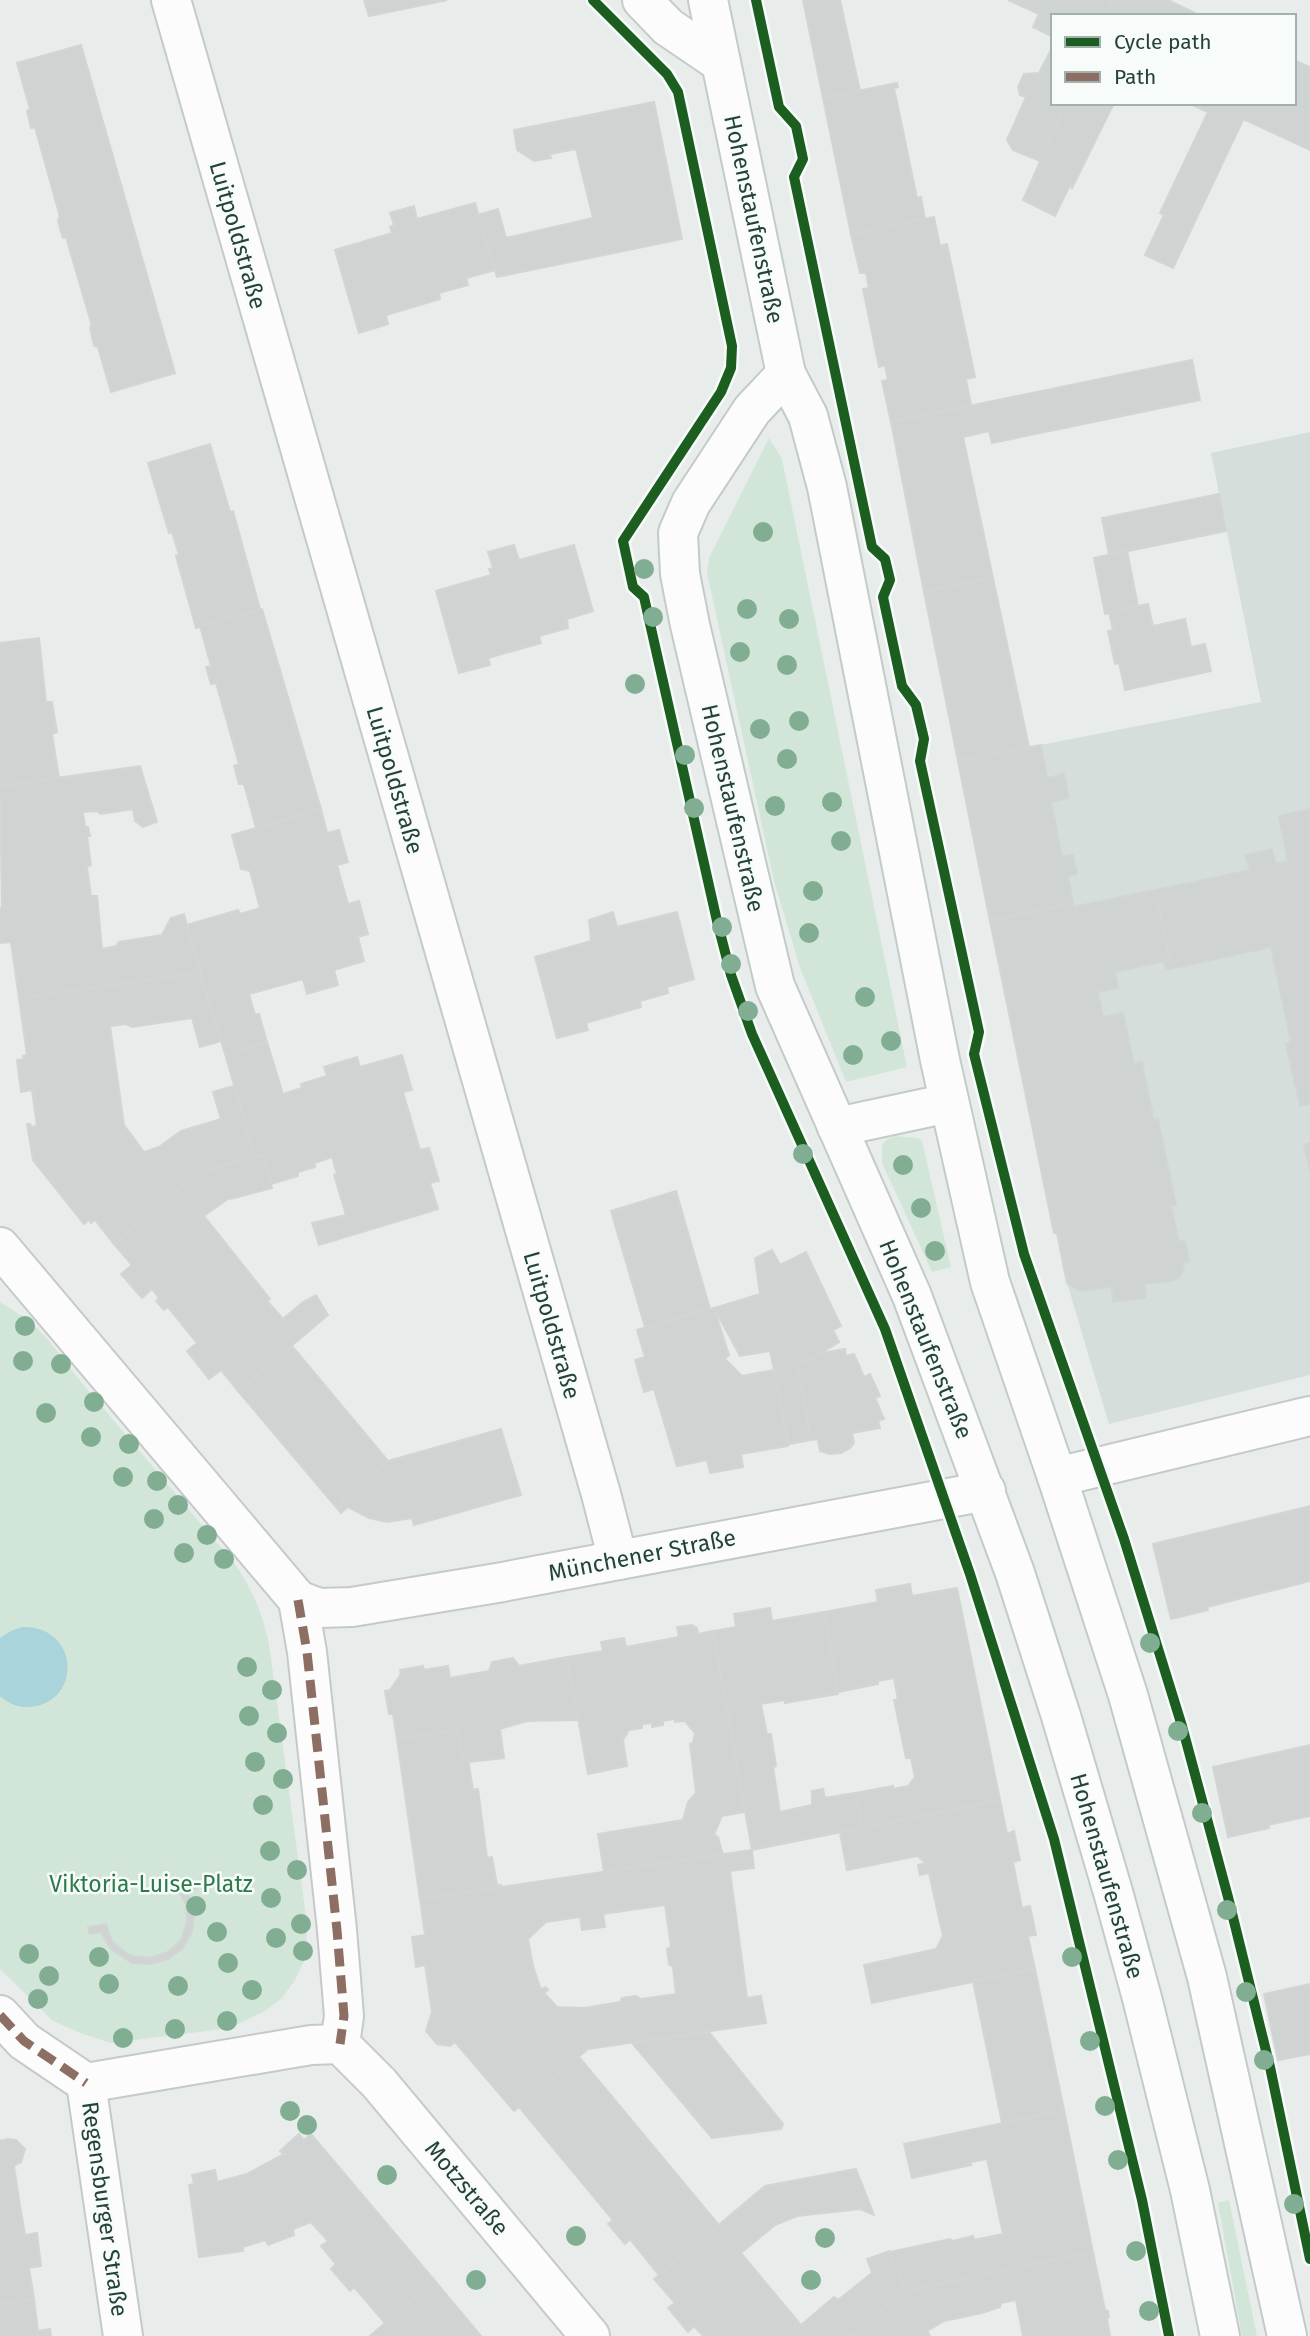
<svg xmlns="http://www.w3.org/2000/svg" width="1310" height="2336" font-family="'Fira Sans',sans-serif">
	<rect width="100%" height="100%" fill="#e8edeb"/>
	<path fill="#d6dedb" d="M1310,432v943l-201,49 -42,-141 -10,-50h-3l-96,-472 303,-59 -50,-249z"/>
	<g fill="#d1e6d8">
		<path d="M769,438l13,21 125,608 -61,15 -46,-114 -26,-87 -67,-308 2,-15z"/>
		<path d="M895,1136l23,2 4,3 29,126 -19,5 -50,-109v-18l4,-5z"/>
		<path d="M0,1302l30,19 20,21 27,35 158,187c18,27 27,48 34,80l38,280 -1,33 -11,23 -13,18 -17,13 -35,17 -119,15 -31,-10 -27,-12 -53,-52z"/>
		<path d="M1229,2200l28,136h-15l-24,-133z"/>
	</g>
	<path fill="#a9d4db" d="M22,1627c58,-2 61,77 7,80 -11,1 -21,-4 -29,-11v-58l11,-7z"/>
	<g fill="#cfd4d2" stroke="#d1d6d4" stroke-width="2" fill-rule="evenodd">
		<path d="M364,0h83l-78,16z"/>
		<path d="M803,0h37l20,91 -37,7z"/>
		<path d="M1008,0h105l-7,16h-53v21l-20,-10 6,-13z"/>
		<path d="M1113,0h55l33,16h-95z"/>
		<path d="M81,45l94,328 -64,19 -13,-45 -4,-1 -2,-9 -2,-10 2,-1 -26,-89 -3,1 -2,-6 -3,-12 2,-3 -25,-90 -4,1 -4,-17 3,-2 -13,-46z"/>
		<path d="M1053,46v57h13l-26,58 -27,-11 -6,-10 19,-43 -6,-2 -2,-8 6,-13 15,-1z"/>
		<path d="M1294,60l16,7v83l-67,-31 8,-16h43z"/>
		<path d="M897,83l1,4 -4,1 23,110 4,-1 4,22 -74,15 -28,-136z"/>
		<path d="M654,102l28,137 -185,38 -19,-62 20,-6 8,29 87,-20 -17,-69 -26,5 1,4 -17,3 -17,-11 -3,-20z"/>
		<path d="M1066,103h48l-42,85 -2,-3 -15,31 -32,-16z"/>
		<path d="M1188,103h63l-78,165 -28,-13 19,-40 -4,-2 48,-101z"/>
		<path d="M475,203l20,67 -29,8 2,7 -29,8 1,6 -54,16 2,9 -29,9 -24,-83 57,-17 -2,-6 4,-2 -4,-12 24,-7 3,13z"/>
		<path d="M934,217l6,29 7,-2 28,133 -9,2 5,26 -80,17 -9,-41 6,-1 -3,-15 -6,2 -16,-78 6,-1 -3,-15h-6l-9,-39z"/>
		<path d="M1192,360l8,40 -208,43 -3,-12 -26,6 30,141 -69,14 -33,-170z"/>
		<path d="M210,444l20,68 3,-1 27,98 -64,19 -20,-72 3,-1 -7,-23 -3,1 -21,-70z"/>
		<path d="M1219,494l7,37 -117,24 -7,-37z"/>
		<path d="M514,545l5,15 55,-15 19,66 -26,8 1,9 -29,8 2,7 -53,15 2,7 -31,8 -23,-82 55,-16 -2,-6 4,-1 -5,-16z"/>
		<path d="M1127,551l11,55 -33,8 -11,-56z"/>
		<path d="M993,578l36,169 -71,14 -34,-169z"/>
		<path d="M1148,604l5,22 32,-7 6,28 14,-3 6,27 -86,19 -6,-27 -4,1 -7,-33 5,-1 -4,-18z"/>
		<path d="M262,609l59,200 -65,19 -12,-44h-5l-5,-18 5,-2 -23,-81 -5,1 -5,-17 5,-1 -11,-40z"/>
		<path d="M39,638l7,64h6l5,30 -5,2 7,44 -59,8v-143z"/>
		<path d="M1041,745l6,33 17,-4 5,24 -18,4 11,55 11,-2 4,19 -9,2 5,27 -83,18 -32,-160z"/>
		<path d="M140,766l17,56 -14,5 -8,-6 -2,-12 -32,5 -5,-3 -13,1 2,15h3l2,9h-3l4,29 -4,2 4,29h6l5,53 14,-3 3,-4 43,-7 9,-17 13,-4 16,59 -181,25 -8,-56 -10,1 -1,-8v-27h2l-2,-122z"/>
		<path d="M321,809l6,24 12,-3 9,32 -11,3 11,39 11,-3 9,33 -10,3 6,24 -30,9 4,15 -31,9 -4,-15 -54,15 6,21 4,-1 8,28 -42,12 -38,-129 51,-15 2,4 20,-6 -10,-37 -9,-2 -9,-34z"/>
		<path d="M1310,809v295l-10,2 -14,-62 5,-2 -20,-95 -105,23 -2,-9 6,-1 -15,-70 95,-20 -5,-15 27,-6 4,15 12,-2 -9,-46z"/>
		<path d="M1155,890l15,70 -55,12 3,16 -20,4 5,25 20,-4 11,51 8,-2 12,58 4,-1 18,86 -5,1 8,36 6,-1 4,20 -6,2 1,5 -5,10 -7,3 -28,3 2,14 -33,4 -1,-15 -32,4 -13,-8 -10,-50h-3l-64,-312 83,-18v4z"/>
		<path d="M613,912l4,15 60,-15 17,67 -27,8 1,6 -28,8 1,6 -55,16 2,7 -31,8 -22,-81 56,-16 -2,-21z"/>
		<path d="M200,973l21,68 -21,6 -8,-29 -60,9 -6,-3 -16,2 14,99 20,27 15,-5 22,-16 40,-12 -8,-27 21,-6 21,71 -57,16 -84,71 -19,-24 -4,3 -2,-3 -5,4 -51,-64 -6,-36h3l2,3 5,-1 -5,-36 -11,2 -4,-32 7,-1 -1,-3 4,-1 -8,-57z"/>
		<path d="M267,1042l16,52 19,-6 -1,-4 26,-8 -3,-9 33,-10 3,10 42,-12 10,35 -9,2 17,58 9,-2 10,33 -9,2 8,26 -119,36 -7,-22 34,-8 -12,-40 3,-1 -5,-17 -17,6v4l-17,5v4l-27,8 -9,-29 -7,2 -30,-103z"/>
		<path d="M1310,1143v28l-6,-26z"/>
		<path d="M262,1155l10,33 -41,11 -2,-1 -25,18 66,83 -3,2 16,18 20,-17 13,-7 12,20 -90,76 -17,-21 -12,9 -22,-28 10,-8 -29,-36 -4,3 -8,-9 3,-3 -7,-9 -10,9 -21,-24 11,-9 -18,-21 84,-71z"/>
		<path d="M676,1191l34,118 -65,18 -34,-116z"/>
		<path d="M772,1250l8,15 26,-13 35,74 -8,4 6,12 -33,20 -9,2 14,76 -22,4 -19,-93 -30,5 -26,-48 46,-14 -5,-36z"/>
		<path d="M714,1308l15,47 -4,4 17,17 32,-6 14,76 -47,8 2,13 -33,6 -3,-13 -30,6 -23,-77 -10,3 -9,-32 10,-3 -8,-27z"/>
		<path d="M292,1346l96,115 -46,39 6,7 -7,6 -103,-122z"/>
		<path d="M845,1349l1,7 8,-2 10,23 6,-3 10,22 -5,2 9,21 -6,2 2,7 -28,5 2,10 -4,5 -9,5 -11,1 -10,-3 -2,-12 -7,1 -14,-76 9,-2 17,-9z"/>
		<path d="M501,1429l20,66 -107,30 -2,-7 -25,4 -18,-4 -21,-11 -6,-7 46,-39z"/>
		<path d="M1310,1506v75l-103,26 1,3 -37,9 -18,-75z"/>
		<path d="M910,1584l2,12 45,-8 43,212 -138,28 -7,-35 38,-7v3l15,-3 7,-9 -4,-19h-5l-12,-58h4l-4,-22 -16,3v3l-40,8 -14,-80 54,-10 -2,-12z"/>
		<path d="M770,1608l2,13 52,-9 14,82 -53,9v-3l-24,4 6,30h4l5,32 -3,1 7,45 32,-7v-14l11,-2 2,9 30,-5 7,35 -110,22 -39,-219 23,-4 -2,-13z"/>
		<path d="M692,1625l5,3 1,6 15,-3 32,181 -23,4 -8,18 4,3 5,18 -119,17 -6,-38 85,-14 5,-18 8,-9 -6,-49 3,-1 2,-10 -10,-12 -10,1v-3l-12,2v4l-11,2v-4l-10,1v4l-13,2 -6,10 4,26 -39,8 -21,-117 36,-6 -2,-9 23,-4 2,9 53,-10 -2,-10z"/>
		<path d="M567,1657l11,63 -51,1 -27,8 4,29 -35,4 -1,-3 -6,1 -4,-30 -61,9 -4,-25h-4l-4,-23 5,-1 11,-16 -1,-4 23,-4 1,4 24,-4 2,12 39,-7 3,-9 21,-4 6,8z"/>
		<path d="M458,1730l4,30 6,-1 5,31 5,-1 9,69 5,-1 5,28h4v2l-81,12 -23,-160z"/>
		<path d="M1310,1745v71l-42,9 1,3 -41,9 -15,-70z"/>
		<path d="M1000,1800l7,34 7,-3 6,29 -7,2 9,46 8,-2 6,29 -8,1 7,33 -163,34 -8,-38 72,-16 7,-13 -14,-63 -9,2 -2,-10 8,-2 -9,-7 -70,14 -7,-37z"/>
		<path d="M752,1850l2,18 -24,3 17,127 14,-2 5,27 -178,26 -74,62 -59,-69 -5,4 -13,-2 -11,-13 6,-19 -7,-47 -9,2 -4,-30 13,-2 -5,-36zM665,1905l6,42 -4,2 2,15 4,3 3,27 -35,5 -5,-3 -14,2 -2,4 -36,6 -27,-1 -13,-14 4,-3 -2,-3 -4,2 -2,-2 -7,-21 -5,-27 18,-17 34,-5 2,13 23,-3 -2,-13z"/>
		<path d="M194,1881l4,6 -10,7 6,19 -2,19 -9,16 -15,11 -18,5 -18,-1 -21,-14 -10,-17 -11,2 -2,-7 18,-3 6,17 14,12 7,3 18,2 17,-6 13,-12 6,-18 -1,-18 -7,-12z"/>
		<path d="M1035,1969l29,141 -62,13 -29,-142z"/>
		<path d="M1310,1984v70l-32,6 -14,-66z"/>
		<path d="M709,2032l74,92 -2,5 -69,9 -80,-95z"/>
		<path d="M579,2057l140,168 -60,50 -29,-36 -5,5 -17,-20 5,-4 -94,-113z"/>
		<path d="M1064,2110l29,142 -188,39 -15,-39 60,-13 3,2 20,-5 1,4 29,-6 -16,-75 -16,3v3l-59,13 -8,-34z"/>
		<path d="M299,2134l5,6 7,-6 124,147 -50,42 -31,-36 -4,4 -19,-22 5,-5 -15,-18 7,-5 -17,-19 -18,7 1,6 -26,10 -3,-5 -22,7v4l-44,6 -10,-72 5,-1 -2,-9 23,-5 2,12 30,-8 37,-20 -4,-3z"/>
		<path d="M7,2139l9,1 9,9 -4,13 -7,4 6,40 5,29 12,-2 4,33 -12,2 5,31 -34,5v-164l2,1z"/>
		<path d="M856,2169l18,46 -14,-6 -63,7 -22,9 -34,28 60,72 33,-28 4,3 34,-27 -5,-14 22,-8 16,40 -54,45h-148l-9,-10 -6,6 -20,-24 7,-5 -21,-24 111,-93z"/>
		<path d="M1093,2252l12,58 3,1 1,6 -2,2 3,17h-87l-7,-36 -15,3 -1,4 -18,6 -38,8 -17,10 -22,-40z"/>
		<path d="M435,2281l46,55h-111l15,-13z"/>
		<path d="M905,2291l25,45h-79z"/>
		<path d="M34,2299l4,32 12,-2 1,7h-51v-32z"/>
	</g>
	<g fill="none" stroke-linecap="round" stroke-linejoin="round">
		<defs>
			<g id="street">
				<path d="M171,0l430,1494 17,66"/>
				<path d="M0,1247l298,353 9,52 30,278 7,86 -4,28"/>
				<path d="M1057,1477l253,-61"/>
				<path d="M298,1600l21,8 33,-1 145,-24 489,-92"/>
				<path d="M0,2015l24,26 62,42 225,-38 29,-1"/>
				<path d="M340,2044l39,39 211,253"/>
				<path d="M86,2083l37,253"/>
			</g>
			<g id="secondary">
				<path d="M642,0l26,27 53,36"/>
				<path d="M708,0l78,374 22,42 19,71 113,573 50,222 67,195 71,218 79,282 80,359"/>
				<path d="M786,374l-34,36 -61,93 -13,30 2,41 10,51 85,361 137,310 103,277 46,143 52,176 29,106 48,192 30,146"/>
				<path d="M837,1127l112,-24"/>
			</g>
		</defs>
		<use href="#street" stroke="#c5cac8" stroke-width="42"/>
		<use href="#secondary" stroke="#c3cbc8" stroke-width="42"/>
		<use href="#street" stroke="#fcfcfc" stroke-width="38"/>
		<use href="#secondary" stroke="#fcfcfc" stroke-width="38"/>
		<g stroke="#8d6e63" stroke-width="9" stroke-dasharray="18 9" stroke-linecap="butt">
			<path d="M298,1600l9,52 30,278 7,86 -4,28"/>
			<path d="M0,2015l24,26 62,42"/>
		</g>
		<defs>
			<g id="cycleway">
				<path d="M593,0l74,74 11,18 54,254 -1,22 -10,24 -98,149 10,46 11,10 73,324 14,54 21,59 133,295 85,245 84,265 88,361 27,136"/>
				<path d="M756,0l23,107 17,19 7,33 -9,18 78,370 13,12 5,21 -7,17 19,89 14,19 8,34 -4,22 59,271 -5,22 50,200 100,285 58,187 46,171 42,170 40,192"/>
			</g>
		</defs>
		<use href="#cycleway" stroke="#f7fbf9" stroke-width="15"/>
		<use href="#cycleway" stroke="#1b5e20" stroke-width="10"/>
	</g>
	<g fill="#81ae93">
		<circle cx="763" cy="532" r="10"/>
		<circle cx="644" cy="569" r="10"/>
		<circle cx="747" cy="609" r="10"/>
		<circle cx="653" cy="617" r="10"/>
		<circle cx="789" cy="619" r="10"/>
		<circle cx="740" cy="652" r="10"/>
		<circle cx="787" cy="665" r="10"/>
		<circle cx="635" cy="684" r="10"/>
		<circle cx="799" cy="721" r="10"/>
		<circle cx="760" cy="729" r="10"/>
		<circle cx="685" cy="755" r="10"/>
		<circle cx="787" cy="759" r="10"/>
		<circle cx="832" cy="802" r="10"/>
		<circle cx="775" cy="806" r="10"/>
		<circle cx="694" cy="808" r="10"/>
		<circle cx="841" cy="841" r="10"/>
		<circle cx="813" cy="891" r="10"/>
		<circle cx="722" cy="927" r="10"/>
		<circle cx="809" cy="933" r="10"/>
		<circle cx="731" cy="964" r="10"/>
		<circle cx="865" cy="997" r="10"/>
		<circle cx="748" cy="1011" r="10"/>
		<circle cx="891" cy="1041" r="10"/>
		<circle cx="853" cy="1055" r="10"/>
		<circle cx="803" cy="1154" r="10"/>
		<circle cx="903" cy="1165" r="10"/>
		<circle cx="921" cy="1208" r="10"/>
		<circle cx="935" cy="1251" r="10"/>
		<circle cx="25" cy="1326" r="10"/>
		<circle cx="23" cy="1361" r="10"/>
		<circle cx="61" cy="1364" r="10"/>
		<circle cx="94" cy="1402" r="10"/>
		<circle cx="46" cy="1413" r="10"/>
		<circle cx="91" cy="1437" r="10"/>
		<circle cx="129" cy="1444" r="10"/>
		<circle cx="123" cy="1477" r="10"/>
		<circle cx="157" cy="1481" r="10"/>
		<circle cx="178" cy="1505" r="10"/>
		<circle cx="154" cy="1519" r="10"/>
		<circle cx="207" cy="1535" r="10"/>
		<circle cx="184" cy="1553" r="10"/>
		<circle cx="224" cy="1559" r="10"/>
		<circle cx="1150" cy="1643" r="10"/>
		<circle cx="247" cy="1667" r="10"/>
		<circle cx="272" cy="1690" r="10"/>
		<circle cx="249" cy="1716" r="10"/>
		<circle cx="1178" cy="1731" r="10"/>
		<circle cx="277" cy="1733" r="10"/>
		<circle cx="255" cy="1762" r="10"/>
		<circle cx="283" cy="1779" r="10"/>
		<circle cx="263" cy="1805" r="10"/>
		<circle cx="1202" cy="1813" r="10"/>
		<circle cx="270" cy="1851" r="10"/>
		<circle cx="297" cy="1870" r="10"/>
		<circle cx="271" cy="1898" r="10"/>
		<circle cx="196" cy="1906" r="10"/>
		<circle cx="1227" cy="1910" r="10"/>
		<circle cx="301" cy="1924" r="10"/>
		<circle cx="217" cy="1932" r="10"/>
		<circle cx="276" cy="1938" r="10"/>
		<circle cx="303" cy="1951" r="10"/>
		<circle cx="29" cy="1954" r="10"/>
		<circle cx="99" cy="1957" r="10"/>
		<circle cx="1072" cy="1957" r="10"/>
		<circle cx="228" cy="1963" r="10"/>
		<circle cx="49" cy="1976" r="10"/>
		<circle cx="109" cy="1984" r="10"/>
		<circle cx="178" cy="1986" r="10"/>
		<circle cx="252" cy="1990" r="10"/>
		<circle cx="1246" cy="1992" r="10"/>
		<circle cx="38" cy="1999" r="10"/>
		<circle cx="227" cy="2021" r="10"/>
		<circle cx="175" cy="2029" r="10"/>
		<circle cx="123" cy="2038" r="10"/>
		<circle cx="1090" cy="2041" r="10"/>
		<circle cx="1264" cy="2060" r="10"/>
		<circle cx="1105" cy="2106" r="10"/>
		<circle cx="290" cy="2111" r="10"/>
		<circle cx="307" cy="2125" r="10"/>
		<circle cx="1118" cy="2160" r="10"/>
		<circle cx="387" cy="2175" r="10"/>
		<circle cx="1294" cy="2204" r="10"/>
		<circle cx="576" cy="2236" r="10"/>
		<circle cx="825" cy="2238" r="10"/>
		<circle cx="1136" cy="2251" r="10"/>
		<circle cx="476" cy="2280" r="10"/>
		<circle cx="811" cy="2280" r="10"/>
		<circle cx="1149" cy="2311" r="10"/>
	</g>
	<g text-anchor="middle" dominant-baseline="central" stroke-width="5" stroke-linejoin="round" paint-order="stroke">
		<g font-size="23" fill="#24423a" stroke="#f7fbf9">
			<text transform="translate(754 219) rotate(78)">Hohenstaufenstraße</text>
			<text transform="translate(238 235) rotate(74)">Luitpoldstraße</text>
			<text transform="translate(395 780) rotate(74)">Luitpoldstraße</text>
			<text transform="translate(733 808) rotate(77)">Hohenstaufenstraße</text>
			<text transform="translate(552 1325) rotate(74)">Luitpoldstraße</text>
			<text transform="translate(926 1339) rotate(68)">Hohenstaufenstraße</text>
			<text transform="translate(642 1555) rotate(-11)">Münchener Straße</text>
			<text transform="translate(1107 1876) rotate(74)">Hohenstaufenstraße</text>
			<text transform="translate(467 2188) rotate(50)">Motzstraße</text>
			<text transform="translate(105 2209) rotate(82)">Regensburger Straße</text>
		</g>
		<g font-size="23" fill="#2d7a4b" stroke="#f7fbf9">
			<text x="151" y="1884">Viktoria-Luise-Platz</text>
		</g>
	</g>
	<rect x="1051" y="14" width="245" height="91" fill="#f7fbf9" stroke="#a3b1ad" stroke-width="2"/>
	<rect x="1065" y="37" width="35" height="10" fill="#1b5e20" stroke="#a3b1ad" stroke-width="2"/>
	<text x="1114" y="49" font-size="21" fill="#24423a">Cycle path</text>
	<rect x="1065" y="72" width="35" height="10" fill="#8d6e63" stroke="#a3b1ad" stroke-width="2"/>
	<text x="1114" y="84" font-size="21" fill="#24423a">Path</text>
</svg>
